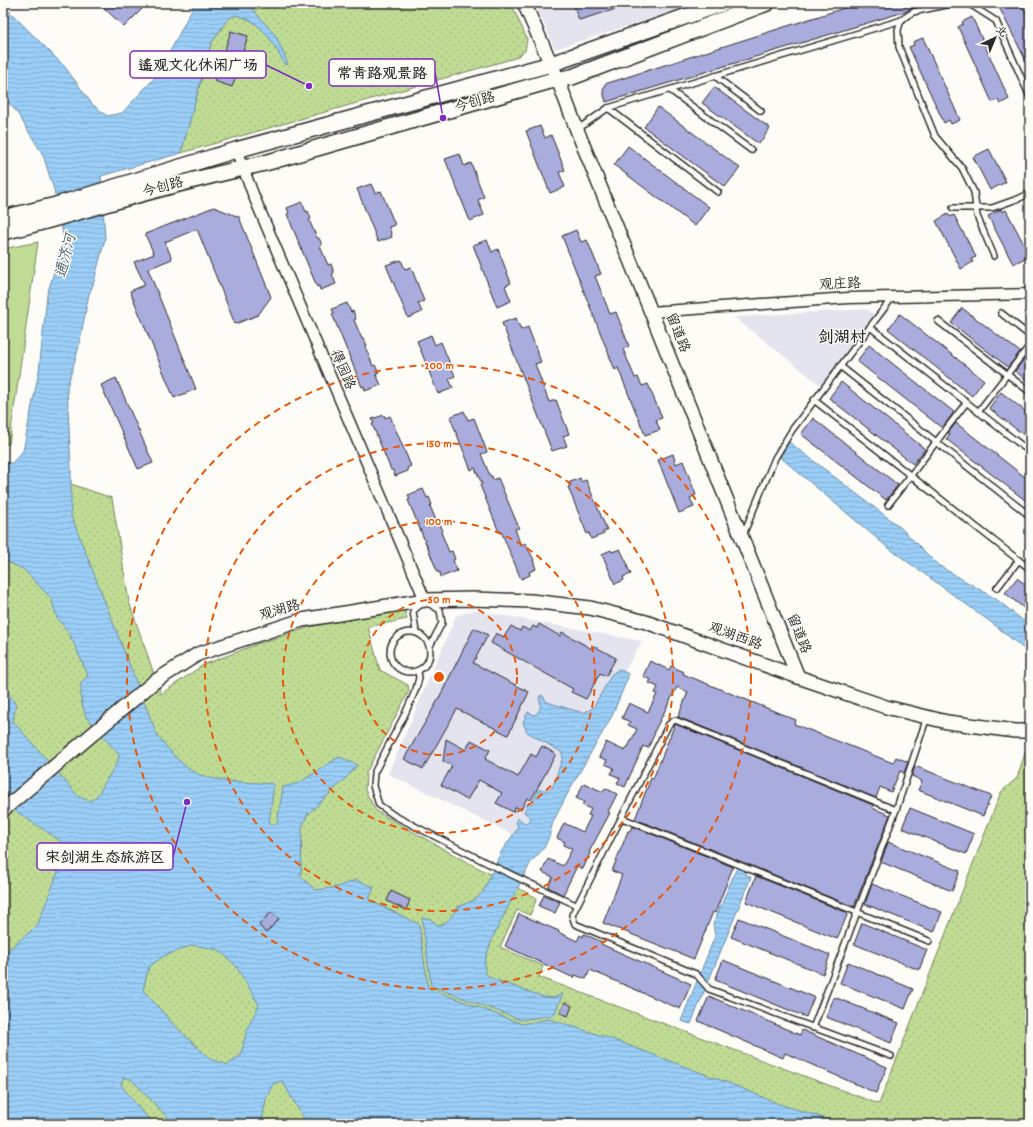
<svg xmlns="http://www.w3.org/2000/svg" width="1033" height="1127" font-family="Dekko,'LXGW WenKai TC',sans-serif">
	<defs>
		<pattern id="park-dots" width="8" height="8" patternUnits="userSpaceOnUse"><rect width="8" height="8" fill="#c0dc94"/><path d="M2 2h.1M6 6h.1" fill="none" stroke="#a5bd80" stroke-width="1.8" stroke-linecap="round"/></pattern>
		<pattern id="water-rules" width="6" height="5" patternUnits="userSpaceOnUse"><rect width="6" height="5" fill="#9acef7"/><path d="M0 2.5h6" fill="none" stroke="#85b1d4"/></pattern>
	</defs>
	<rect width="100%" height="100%" fill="#fdfcf7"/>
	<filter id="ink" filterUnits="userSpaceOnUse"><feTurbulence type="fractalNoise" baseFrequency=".025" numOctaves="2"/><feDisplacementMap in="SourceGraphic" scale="8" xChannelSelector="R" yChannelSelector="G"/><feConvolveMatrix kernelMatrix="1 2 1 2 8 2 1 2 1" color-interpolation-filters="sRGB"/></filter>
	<g filter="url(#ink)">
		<g fill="#e4e4ef">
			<path d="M535,3h165l-145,46z"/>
			<path d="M867,309l8,6 -53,71 -88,-69z"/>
			<path d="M473,610l169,31 -41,71 -71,131 -142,-69 68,-158z"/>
		</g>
		<g fill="url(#park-dots)" stroke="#768460">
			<path d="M231,3h280l16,36 -2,12 -10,7 -334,95 30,-109 16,-24z"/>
			<path d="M3,461l109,37 17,104 32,92 42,-29 54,-21 56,-18 91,-18 3,11 -39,8 12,43 28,15 1,6 -43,82 -1,17 11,21 89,50 72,37 -7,17 -13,-5 -17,37 43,19 -4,11 340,127 122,-312 16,-14 11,-34h2v380h-1027z"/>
		</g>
		<path fill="#c0dc94" stroke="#768460" d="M38,242l-29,202h-6v-195z"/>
		<g fill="url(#water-rules)" stroke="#6e8da5" fill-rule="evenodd">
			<path d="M195,3h57v5l24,28 12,28 -3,1c-12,-22 -23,-45 -50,-50l-8,5 -16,24 -30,109 -80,23 4,63 -12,46 -4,9 -11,56 -11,37 4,82v46l86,220c11,13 21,27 35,36 20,12 59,11 82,13l-5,40h8l6,-37 16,-4 40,-26 18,8 -9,11 -41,39 -5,13 -1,49 15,13 21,-3 18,-7 19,7 -5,13 50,24 9,64 94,36 27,-5 60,19 130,49 40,17 64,20h-536l-25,-43 -9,3 -7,15 -4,22 -3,3h-85l-42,-44 -4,-2 -4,-1 -3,8 22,28 12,11h-152v-170l34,-28 31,-80 -57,-38 -8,-9v-115l13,21 -3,16 66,76 11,4 7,-5 21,-35 1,-6 -33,-38 -5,-17v-17l7,-8 -19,-42 -12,-15 -6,-20 -28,-29 -20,-9v-96l9,-1 11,-12 16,-80 8,-76 17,-56 -10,-49 -11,-35 -27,-44 -13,-14v-92l62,62 27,37 15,12 15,-3 37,-40zM193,945l26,5 17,16 23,39 -12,24 -6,26 -13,10 -18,-6 -37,-35 -30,-34 6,-23 15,-11z"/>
			<path d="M789,442l111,85 38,38 58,34 34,27v28l-34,-28 -110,-80 -106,-89z"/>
			<path d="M619,669l9,5v3l-16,39 -41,71 -18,35 -4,15 -5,11 -13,14 -38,75 -8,23v13l6,5 53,19 10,1 9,-5 -9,22 -33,5 -90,-34 -9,-68 9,1 7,7c8,-2 15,-10 18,-18l20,-9 7,-7 18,-40 17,-24 -2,-7 2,-3 8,6 5,-6 -7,-6 4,-9 4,1 6,-14h11l4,-4 10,-30 -2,-4 -34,-20 -4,-10 5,-10 7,3c7,-6 6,-10 4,-18l3,-2 5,7 36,11 10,-5 19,-34z"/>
			<path d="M782,761l8,4 -45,109 6,3 -60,147 -10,-3 34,-85 -2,-12 22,-52 6,-11z"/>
		</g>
		<g fill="#aaacdd" stroke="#2b2b2b">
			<path d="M99,3h37l6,6 -18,18z"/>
			<path d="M573,3h57v2l-51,15z"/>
			<path d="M860,3h67v2l-15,3 -5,3 -301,91 -3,-11 2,-7z"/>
			<path d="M997,3h24l9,18v48z"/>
			<path d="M972,17l37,82 -9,5 -2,-4 -6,2 -34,-75 5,-3 -1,-2z"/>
			<path d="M231,31l17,5 -7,21 13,4 -5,17 -12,-4 -5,13 -18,-6z"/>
			<path d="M923,38l37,82 -9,4 -2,-4 -5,3 -35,-76 5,-2 -1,-3z"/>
			<path d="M714,87l56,41 -11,16 -57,-41z"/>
			<path d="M658,107l82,61 -15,19 -81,-60z"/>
			<path d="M540,126l5,12 6,-3 14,35 -6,2 6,15 -15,6 -24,-62z"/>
			<path d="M628,146l81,61 -14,19 -81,-61z"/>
			<path d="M989,149l17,33 -16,8 -17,-33z"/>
			<path d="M460,154l4,12 7,-3 13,34 -6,3 6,15 -14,6 -25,-62z"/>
			<path d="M371,184l4,9 6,-2 14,34 -6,2 3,10 -14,5 -21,-53z"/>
			<path d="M302,202l4,10 2,-1 3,8 -2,1 8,18h2l3,7 -2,1 8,19 3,-1 3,9 -2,1 4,10 -16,6 -1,-4 -2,1 -30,-73 2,-1 -2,-5z"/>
			<path d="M214,207l25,10 32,80 -13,18 -23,9 -38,-95 -32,13 7,17 -24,10 48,120 -22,9 -44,-107 15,-6 -11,-23 20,-8 -9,-20z"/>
			<path d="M1001,209l1,3 4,-2 22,42 -4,2 1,4 -12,6 -25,-48z"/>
			<path d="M948,214l2,3 4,-2 22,42 -5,2 2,3 -12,7 -25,-48z"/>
			<path d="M576,230l5,12 6,-2 14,34 -6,2 15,38 6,-2 13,34 -6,3 12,29 3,-1 4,9 6,-2 14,34 -6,2 4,10 -15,5 -27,-67 -3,2 -53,-134z"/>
			<path d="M487,240l5,12 6,-3 13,34 -6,3 6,15 -14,6 -24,-62z"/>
			<path d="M401,260l4,9 6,-2 13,34 -6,2 4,9 -14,6 -22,-53z"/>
			<path d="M347,303l4,9 2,-1 3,8 -2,1 8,19 2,-1 3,8h-2l8,20 2,-1 4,8 -3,1 5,11 -16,6 -1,-5 -2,1 -30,-73 2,-1 -2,-4z"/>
			<path d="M962,308l58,44 -12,15 -57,-44z"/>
			<path d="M900,314l84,66 -12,16 -84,-67z"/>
			<path d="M516,318l5,12 7,-3 13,35 -6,2 14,38 7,-2 13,34 -6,2 4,10 -15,5 -50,-128z"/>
			<path d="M431,335l4,10 6,-3 14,34 -6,3 4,9 -15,6 -21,-53z"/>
			<path d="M869,345l85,67 -12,16 -85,-67z"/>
			<path d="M1026,357l4,3v23l-15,-12z"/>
			<path d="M116,378l37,85 -15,6 -37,-84z"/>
			<path d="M841,382l84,67 -12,15 -84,-66z"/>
			<path d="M1001,392l29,23v25l-41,-32z"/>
			<path d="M464,411l4,9 6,-2 13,34 -6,2 9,22h2l1,4 5,-2 21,50 -4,1 6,17 4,-3 9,17h-1l3,9 -7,3 1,3 -9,4 -20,-48 -2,1 -19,-47 2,-1 -7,-16 -4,2 -21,-53z"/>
			<path d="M384,415l1,3 5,-2 21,50 -4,2 1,3 -13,5 -2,-6h-2l-19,-46 2,-1 -2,-4z"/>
			<path d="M813,418l85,67 -12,15 -85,-66z"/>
			<path d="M956,423l74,58v23l-84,-65 4,-5 -2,-1z"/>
			<path d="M673,454l3,10 7,-3 13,34 -6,3 4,9 -15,6 -21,-53z"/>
			<path d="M580,478l1,4 5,-2 21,50 -4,2 1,2 -13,5 -2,-6 -2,1 -19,-47 2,-1 -2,-3z"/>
			<path d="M423,489l4,9 2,-1 3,8 -2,1 8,19 2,-1 3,7 -2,1 8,20 3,-1 3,8 -2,1 4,11 -16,6 -1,-5 -2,1 -30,-73 2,-1 -2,-4z"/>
			<path d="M620,549l8,16 -1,1 4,8 -8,3 1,3 -9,4 -13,-30 9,-4 1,2z"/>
			<path d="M1017,578l13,10v25l-25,-20z"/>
			<path d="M539,624l21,12 2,-4 30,17 2,-3 22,12 -10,18 -6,-3 -14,26 -15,-7 2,-3 -82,-46 5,-10 8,4 7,-11 9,5 2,-4 8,4 3,-5 4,2z"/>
			<path d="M474,628l14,7 -15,28 56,29 -21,43 -51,-26 -34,60 -19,-10 34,-59z"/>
			<path d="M650,661l19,9 2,-4 13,6 -1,2 113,46 -2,4 99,39 3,-6 12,5 -4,11 -4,-2 -9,21 -11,-5 -4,11 -198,-81 10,-25 -11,-5 -23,45 1,1 -7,15 -5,-2 -18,41 -8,-4 3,-5 -9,-4 3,-6 -9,-4 2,-4 -8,-3 7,-15 19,9 2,-4h1l9,-18 -9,-4 2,-3 -8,-4 7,-15 19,9 9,-18 -2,-1 3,-6 -9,-4 2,-3 -8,-4z"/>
			<path d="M675,724l198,81 -1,3 18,7 -36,92 -219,-88 16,-41 2,1z"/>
			<path d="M446,739l20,11 5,-10 19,10 -5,9 33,18 13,-23 5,3 6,-11 14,8 -25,46 -4,-2 -6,12 -5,-3 -3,5 -17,-9 6,-10 -23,-13 -12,20 -26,-15 11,-19 -9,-5z"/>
			<path d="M915,766l76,30 -8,20 -65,-26 4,-9 -10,-5z"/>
			<path d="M584,783l19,9 2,-4 12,6 -9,18 2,1 -21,39 1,1 -7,16 -6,-3 -14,29 -15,-8 5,-10 -11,-5 6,-13 15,7 9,-17 -9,-4 2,-3 -8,-4 7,-15 19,9 8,-16 -3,-1 3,-6 -9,-4 2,-3 -8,-4z"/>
			<path d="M910,808l64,26 -8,20 -64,-26z"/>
			<path d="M632,826l101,41 -18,46 -2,-1 -19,47 -91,-36 19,-48 -10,-4 16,-40h2z"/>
			<path d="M888,842l72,29 -8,20 -71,-29z"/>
			<path d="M756,876l92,37 -11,26 -91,-37z"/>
			<path d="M872,884l70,28 -8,20 -69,-28z"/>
			<path d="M391,891l19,9 -4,10 -19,-9z"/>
			<path d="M544,895l16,7 -5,11 -16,-7z"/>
			<path d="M271,912l8,7 -13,14 -7,-8z"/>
			<path d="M519,914l40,17 -1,1 19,9 3,-6 3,2 1,-3 18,8 -1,2 90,40 -11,25 -90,-39 -4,9 -11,-4 -1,3 -69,-32z"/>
			<path d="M739,918l91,37 -7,19 -92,-37z"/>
			<path d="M862,923l65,27 -8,20 -65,-26z"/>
			<path d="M723,960l91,37 -8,20 -91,-37z"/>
			<path d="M848,962l65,27 -8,20 -65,-26z"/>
			<path d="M709,996l91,39 2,-5 85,37 -11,26 -91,-40 -2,5 -85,-37z"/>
			<path d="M834,997l65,26 -8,20 -65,-26z"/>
			<path d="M565,1002l7,4 -4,10 -8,-3z"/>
		</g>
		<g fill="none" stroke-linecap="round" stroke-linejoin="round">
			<defs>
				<g id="service">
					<path d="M955,3l-42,9 -12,8 -3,10 1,17 36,89 27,32 12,24 3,24 17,40"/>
					<path d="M968,3l28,18 34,76"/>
					<path d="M715,76l46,35"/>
					<path d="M670,90l81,60"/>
					<path d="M608,108l110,84"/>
					<path d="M578,129l30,-21 294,-88"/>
					<path d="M953,208h39l28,-10 10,-5"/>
					<path d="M1001,313l29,23"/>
					<path d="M938,321l92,71"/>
					<path d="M870,327l160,125"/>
					<path d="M840,366l190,150"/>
					<path d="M814,400l216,169"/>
					<path d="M978,412l52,-67"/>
					<path d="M888,505l78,-102"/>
					<path d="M743,535l32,-77 17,-28 100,-132"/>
					<path d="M997,588l22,-28"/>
					<path d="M428,603l12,7 2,13 -12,23"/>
					<circle cx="410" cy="652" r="20"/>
					<path d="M416,632l-3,-21 8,-7"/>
					<path d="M418,671l1,7 -3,11 -11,25 -31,59 -1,13 6,19 16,11 96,49 85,40"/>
					<path d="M622,818l307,123"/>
					<path d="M813,1028l83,-218 31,-93"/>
					<path d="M891,1056l-182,-67 -13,-15 -121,-50 -3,-9 97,-191 6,-4 221,90"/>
				</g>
				<g id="minor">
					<path d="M236,150l19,49 170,401"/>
					<path d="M651,312l197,-14 182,-4"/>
				</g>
				<g id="tertiary">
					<path d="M524,3l34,77 19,50 74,182 147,365"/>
					<path d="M3,810l151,-128 44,-28 104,-34 123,-20 48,-1 58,2 59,7 56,14 152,55 88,30 61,15 68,9h15"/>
				</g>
				<g id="secondary">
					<path d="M3,218l53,-13 180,-55 315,-86 173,-61"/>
					<path d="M3,232c36,-8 70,-19 106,-29 52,-15 104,-28 156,-40l285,-82 22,-4 195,-74"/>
				</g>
			</defs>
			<use href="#service" stroke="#2b2b2b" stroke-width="8"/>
			<use href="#minor" stroke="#2b2b2b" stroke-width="13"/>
			<use href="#tertiary" stroke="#2b2b2b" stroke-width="16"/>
			<use href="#secondary" stroke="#2b2b2b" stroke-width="18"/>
			<use href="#service" stroke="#fdfcf7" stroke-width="5"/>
			<use href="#minor" stroke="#fdfcf7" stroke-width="10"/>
			<use href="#tertiary" stroke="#fdfcf7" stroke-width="13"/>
			<use href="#secondary" stroke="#fdfcf7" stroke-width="15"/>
		</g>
	</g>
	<g fill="none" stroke="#e8590c" stroke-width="2" stroke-dasharray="7 5">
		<circle cx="439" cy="677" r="78"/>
		<circle cx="439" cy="677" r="156"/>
		<circle cx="439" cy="677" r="234"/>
		<circle cx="439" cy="677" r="312"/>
	</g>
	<g text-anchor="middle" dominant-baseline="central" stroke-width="3" stroke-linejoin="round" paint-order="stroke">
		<g font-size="14" fill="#2b2b2b" stroke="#fdfcf7">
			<text transform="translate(475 103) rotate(-16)">今创路</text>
			<text transform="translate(163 188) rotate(-15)">今创路</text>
			<text transform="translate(840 285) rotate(-3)">观庄路</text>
			<text transform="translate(677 333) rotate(68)">留道路</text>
			<text transform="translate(342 370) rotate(67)">得园路</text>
			<text transform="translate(280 611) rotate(-16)">观湖路</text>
			<text transform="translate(798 634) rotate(68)">留道路</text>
			<text transform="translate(735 637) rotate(20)">观湖西路</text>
		</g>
		<g font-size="15" font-style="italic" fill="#4c5c68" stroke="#fdfcf7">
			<text transform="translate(67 256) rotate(-76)">通济河</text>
		</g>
		<g font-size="16" font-weight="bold" fill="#2b2b2b" stroke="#fdfcf7">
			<text x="842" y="338">剑湖村</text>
		</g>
	</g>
	<circle cx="439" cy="677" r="6" fill="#e8590c" stroke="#fdfcf7" stroke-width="2"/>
	<g font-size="12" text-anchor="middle" font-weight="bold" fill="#e8590c" stroke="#fdfcf7" stroke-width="3" stroke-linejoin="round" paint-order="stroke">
		<text x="439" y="369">200 m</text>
		<text x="439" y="447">150 m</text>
		<text x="439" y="525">100 m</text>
		<text x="439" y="603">50 m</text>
	</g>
	<path fill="none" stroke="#7b2cbf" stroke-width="1.5" d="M309 86L266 65M443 118L435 72M187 802L173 857"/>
	<g fill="#7b2cbf" stroke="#fdfcf7" stroke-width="1.5">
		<circle cx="309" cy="86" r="4"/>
		<circle cx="443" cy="118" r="4"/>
		<circle cx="187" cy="802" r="4"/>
	</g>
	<g fill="#fdfcf7" stroke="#7b2cbf" stroke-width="1.5">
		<rect x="130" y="51" width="136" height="27" rx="4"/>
		<rect x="329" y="59" width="106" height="27" rx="4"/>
		<rect x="37" y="843" width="136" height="27" rx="4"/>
	</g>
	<g font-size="15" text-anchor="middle" font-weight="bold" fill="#2b2b2b">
		<text x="198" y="70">遥观文化休闲广场</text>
		<text x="382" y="78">常青路观景路</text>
		<text x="105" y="862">宋剑湖生态旅游区</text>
	</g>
	<rect width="1033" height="1127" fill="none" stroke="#fdfcf7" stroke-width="16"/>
	<rect x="8" y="8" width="1017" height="1111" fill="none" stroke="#2b2b2b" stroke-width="1.5" filter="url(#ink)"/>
	<g transform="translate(995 38) rotate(44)" stroke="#fdfcf7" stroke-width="3" paint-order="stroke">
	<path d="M0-3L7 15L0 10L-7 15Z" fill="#2b2b2b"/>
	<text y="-6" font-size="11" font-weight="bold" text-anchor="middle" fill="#2b2b2b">北</text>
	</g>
</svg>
